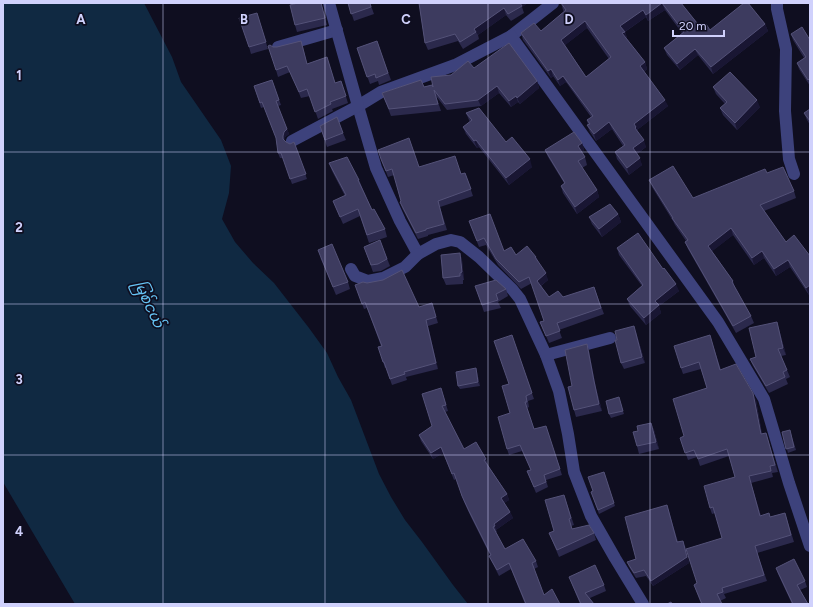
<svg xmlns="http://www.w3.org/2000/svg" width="813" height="607" font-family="Figtree,'Noto Sans Myanmar',sans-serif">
	<rect width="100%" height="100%" fill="#0f0e20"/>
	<path fill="#102942" d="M3,3h141l28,54 9,25 40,58 10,26 -2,27 -7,26 13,23 18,21 21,20 35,45 18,25 11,24 13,23 28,74 12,23 14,23 17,22 31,43 15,19h-393l-72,-122z"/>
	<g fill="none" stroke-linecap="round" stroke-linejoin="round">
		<g stroke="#3d427c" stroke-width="12">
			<path d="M553,3l-42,33 -56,29 -74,27 -23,14 18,62 24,53 18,33 18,-10 15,-4 9,2 19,15 33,32 8,10 26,56 13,36 9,43 6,38 17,44 24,42 28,46"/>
			<path d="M777,3v6l9,40 -1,62 4,48 5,15"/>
			<path d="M511,36l207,286 46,77 25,84 21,63"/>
			<path d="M278,47l59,-17"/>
			<path d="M292,141l66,-35 -29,-103"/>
			<path d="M351,269l4,7 13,5 15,-3 22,-11 13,-13"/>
			<path d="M546,355l64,-17"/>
		</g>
	</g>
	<g fill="#2b294c" fill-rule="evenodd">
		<path d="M298,3h23l6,22 -30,7 -2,-7z"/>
		<path d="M348,3h22l4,11 -20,7z"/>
		<path d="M419,3h109l-6,4 2,6 -13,8 -5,-6 -28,20 1,4 -16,10 -5,-8 -30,9 -3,-7z"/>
		<path d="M561,3h120l20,25 9,2 55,-6 3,7 -55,43 -15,-19 -18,15 -13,-15 -3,-7 18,-15 -17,-23 -17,11 -2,-4 -21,15 2,6v1l18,23 2,7 -3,3 24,34 -31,24 9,17 -9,7 5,11 -13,10 -12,-16 -2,-7 8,-6 -11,-17 -16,12 -6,-9 -3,-7h1l-1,-5 4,-3 -25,-35 -6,4 -7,-10 -2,2 -28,-38 -2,-7 20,-2 23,-19 -1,-2zM587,28l22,31 -23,18 -21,-32z"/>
		<path d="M257,13l11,36 -17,5 -2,-7z"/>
		<path d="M791,34l19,6v46l-11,-17 -2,-6 7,-5 -11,-18z"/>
		<path d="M377,41l14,39 -12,5 -1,-4 -8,3 -13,-36z"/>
		<path d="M273,47h30l4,17 20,-7 8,26 6,-2 7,22 -16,6 1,2 -15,8 -8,-23 -9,2 -11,-26 -12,5 -2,-7z"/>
		<path d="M474,68l63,13 2,7 -19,16 -2,-2 -7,5 -12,-14 -18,13 -34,4 -11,-14 5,15 -50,5 -9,-23 21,-7 21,1 8,-2 19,-10z"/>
		<path d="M272,80l9,25 -3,1 11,28 -4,3v4l1,1 4,2 4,-2 13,37 -15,5 -9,-26h-3l-2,-5 -2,-15 -12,-31 -3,1 -7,-22z"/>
		<path d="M713,87l47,20 -23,23 -14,-15 -3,-7 5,-4 -9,-10z"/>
		<path d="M810,109v16l-3,-5 -3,-7z"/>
		<path d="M466,113l40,29 26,25 -23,18 -30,-38 -2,1 -11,-14 -3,-7 7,-5 -1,-2z"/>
		<path d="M320,126l23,7 3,7 -19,7z"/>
		<path d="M582,143l2,7 -2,2 3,5 2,8 -5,3 15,22 2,7 -22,17 -14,-21 -2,-7 3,-3 -16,-26 -3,-7z"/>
		<path d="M381,159l80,15 4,-1 8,23 -33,11 7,23 -19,5v1l-10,3 -16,-31 -2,-6 1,-1 -7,-26 -6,2z"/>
		<path d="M329,163l30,17 3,7 10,23 13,19 2,8 -18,6 -9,-27 -17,8 -10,-23 12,-5 -13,-25z"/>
		<path d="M767,173l27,18 2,7 -32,13 22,31 24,14v38l-1,1 -19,-28 -14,9 -12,-18 -10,7 -21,-30 -21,16 21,30 2,7 16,28 3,7 -18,10 -48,-84 -3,-7 1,-1 -11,-16 -2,-4 -21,-34 -3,-7 44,18z"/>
		<path d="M618,214l3,8 -19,15 -10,-13 -3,-7z"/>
		<path d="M469,221l35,30 12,4 20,2 2,4 10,19 -7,6 8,11h14l31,-10 10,27 -45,16 3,8 -13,5 -9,-21 4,-1 -12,-38 -11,6 -23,-24 -12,-20 -7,2z"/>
		<path d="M380,240l10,26 -9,5 -8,1 -9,-25z"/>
		<path d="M617,248l46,21 16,22 -20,15 2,7 -15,12 -16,-19 -3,-7 15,-13 -23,-31z"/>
		<path d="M460,253l2,7 2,20h-1v4l-17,1 -3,-7z"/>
		<path d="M320,257l28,25 2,7 -14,6z"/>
		<path d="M355,285l64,22 13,-4 6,20 -10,3 10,43 -32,8 1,3 -15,5 -6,-17h-1l-2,-6 -2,-16 -14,-38 -3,1z"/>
		<path d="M475,286l31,3 2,7 -10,6 3,6 -17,4z"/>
		<path d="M777,322l2,7 7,26 -5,1 9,21 -4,2 2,5 -19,9 -16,-27 -3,-7 6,-2z"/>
		<path d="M636,332l9,31 -21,6 -3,-6z"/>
		<path d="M512,335l22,64 -6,2 1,6 -2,1 7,21 12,-3 16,49 -16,5 2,7 -12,6 -9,-22 4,-1 -9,-19 -13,4 -2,-6 3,-36 -1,-29z"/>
		<path d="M712,342l9,28 35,30 6,34 4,-1 12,39 -6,1 1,4 -22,6 10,33 9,1 15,-4 9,29 -37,11 10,28 -43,13 2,4 -6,3 -19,3 -7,-19 3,-2 25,-45 -7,-25 -3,1 -2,-6 25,-31 -6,-21 -29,10 -3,-9 -9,3 -8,-22 4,-2 23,-48 -6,-19 -18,5 -2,-6z"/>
		<path d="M589,351l7,37 6,23 -26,6 -2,-7 -2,-24z"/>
		<path d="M476,368l1,4 3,14 -20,3 -2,-3z"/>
		<path d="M441,388l7,23 -3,1 19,37 22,10 2,6 19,29 2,6 -5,3 6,9 3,6 -17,12 1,2h-1l9,17 31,12 2,6 -4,2 10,26 16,9h-35l-14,-35 -12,7 -10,-20 1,-1 -19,-38 -7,-15 -8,-23 -2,1 -11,-27 -10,6 -12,-18 -2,-6 13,-9z"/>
		<path d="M620,401l4,13 -13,4 -2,-4z"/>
		<path d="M651,423l3,7 5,19 -20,5 -2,-8 1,-15z"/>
		<path d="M782,432l9,2 5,16 -8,3z"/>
		<path d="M604,472l11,34 -16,8 -8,-22 2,-1z"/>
		<path d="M564,495l10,30 -3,1 1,3 22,4 2,7 -37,17 -10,-24 5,-2z"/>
		<path d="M667,505l11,37 7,4 4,17 -36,23 -7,-10 -10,2 -7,-11 -2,-5 9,-3z"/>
		<path d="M776,568l29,13 2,6 -7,3 8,14h-16l-14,-30z"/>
		<path d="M569,577l35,8 2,6 -16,7 4,6h-14z"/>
	</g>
	<g fill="#191633">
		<path d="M519,3h9l-6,4z"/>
		<path d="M662,3l3,7 -17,11 -2,-6z"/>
		<path d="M504,8l2,7 -28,20 -4,-6z"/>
		<path d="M643,10l3,7 -23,16 -3,-7z"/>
		<path d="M585,21l2,7 -23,18 -3,-6z"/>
		<path d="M765,24l3,7 -55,43 -2,-7z"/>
		<path d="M625,32l2,6 -2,2 -3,-7z"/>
		<path d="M695,49l3,6 -18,15 -3,-6z"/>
		<path d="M645,62l2,7 -5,4 -2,-7z"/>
		<path d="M551,69l2,7 -2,2 -3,-7z"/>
		<path d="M563,76l3,6 -6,4 -2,-6z"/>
		<path d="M537,81l2,7 -19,16 -3,-6z"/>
		<path d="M497,86l2,7 -18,13 -3,-6z"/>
		<path d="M516,96l2,6 -7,5 -2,-6z"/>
		<path d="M665,100l3,6 -31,24 2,4 -4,-6 -1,-4z"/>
		<path d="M757,100l3,7 -23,23 -2,-7z"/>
		<path d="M609,122l3,7 -16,12 -2,-7z"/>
		<path d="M287,129l2,5 -4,3v7l-2,-8 1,-4z"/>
		<path d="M476,140l3,7 -2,1 -3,-7z"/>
		<path d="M644,140l2,7 -11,8 -2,-7z"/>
		<path d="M582,143l2,7 -4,3 -2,-7z"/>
		<path d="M640,158l2,7 -13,10 -2,-7z"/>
		<path d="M530,159l2,8 -23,18 -3,-7z"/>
		<path d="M597,190l2,7 -22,17 -2,-7z"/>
		<path d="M618,214l3,8 -19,15 -3,-8z"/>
		<path d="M731,228l2,7 -23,18 -2,-7z"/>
		<path d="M762,251l2,7 -10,7 -2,-7z"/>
		<path d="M460,253l2,7 2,20 -2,-8z"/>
		<path d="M788,260l2,7 -14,9 -2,-7z"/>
		<path d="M546,273l2,7 -9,7 -2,-6z"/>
		<path d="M676,284l3,7 -20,15 2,7 -15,12 -2,-7 11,-17z"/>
		<path d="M810,285v9l-1,1 -3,-7z"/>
		<path d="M426,320l2,6 10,43 -2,-6z"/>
		<path d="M777,322l2,7 7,26 -3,-7z"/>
		<path d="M634,326l2,6 9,31 -3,-6z"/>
		<path d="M587,344l2,7 7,37 6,23 -3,-7 -5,-23z"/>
		<path d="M476,368l1,4 3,14 -2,-4z"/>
		<path d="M753,393l3,7 7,41 -2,-7z"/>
		<path d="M651,423l3,7 5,19 -3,-7z"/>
		<path d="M441,447l2,6 -10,6 -2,-6z"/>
		<path d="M749,476l2,7 12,40 -3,-7z"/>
		<path d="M507,494l2,6 -6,4 -2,-6z"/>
		<path d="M667,505l2,6 10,37 -2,-6z"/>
		<path d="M510,512l3,6 -17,12 -2,-6z"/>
		<path d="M683,541l6,22 -36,23 -2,-5z"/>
	</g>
	<g fill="#3d3b5f" stroke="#545278" fill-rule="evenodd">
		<path d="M298,3h23l4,15 -30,7 -5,-20z"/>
		<path d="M348,3h22l1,4 -20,7z"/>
		<path d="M419,3h101l2,3 -14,8 -4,-6 -30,21 2,3 -16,10 -5,-8 -30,9z"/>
		<path d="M561,3h120l20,25 5,-4 4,6 34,-27h4l17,21 -54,43 -16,-18 -18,15 -13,-16 20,-16 -22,-29 -16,12 -3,-5 -23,16 5,6 -3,1 23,29 -5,4 25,34 -31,24 2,3 -1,1 9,12 -11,8 7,10 -13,10 -12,-16 10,-7 -16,-23 -15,12 -7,-9 3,-1 -3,-4 6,-4 -30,-40 -5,4 -7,-11 -3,2 -27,-38 13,-10 7,8 25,-21zM585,21l26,36 -25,20 -25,-37z"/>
		<path d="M257,13l9,29 -17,5 -10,-29z"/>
		<path d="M802,27l8,13v38l-2,2 -11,-17 9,-6 -15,-23z"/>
		<path d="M301,41l6,23 20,-7 8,26 6,-2 5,15 -16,6 1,2 -16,8 -8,-23 -8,3 -12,-26 -11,4 -8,-24 2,-1 3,2h4z"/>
		<path d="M377,41l11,32 -12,5 -1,-4 -8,3 -10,-29z"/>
		<path d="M509,43l28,38 -20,17 -1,-2 -7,5 -12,-15 -19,14 -33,4 -11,-14 4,14 -49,5 -7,-16 39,-13 3,7 8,-2 1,2 -2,-10 20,-2 17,-14 6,7z"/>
		<path d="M730,72l27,28 -22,23 -15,-15 7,-6 -14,-15z"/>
		<path d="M272,80l7,20 -3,1 11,28 -3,3 -1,4v3l3,3 4,2 4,-2 12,32 -16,5 -9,-26h-3l-2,-15 -14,-36 -2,1 -6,-17z"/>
		<path d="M479,108l27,34 6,-5 18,22 -24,19 -30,-38 -2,1 -11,-14 9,-7 -6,-7z"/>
		<path d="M810,109v12l-6,-8z"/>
		<path d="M337,117l6,16 -18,7 -5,-14z"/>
		<path d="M574,132l8,11 -4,3 7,11 -7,4 19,29 -22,17 -14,-21 4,-3 -20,-33z"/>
		<path d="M409,138l10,29 36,-11 6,18 4,-1 6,16 -33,12 6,23 -18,5v1l-10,3 -16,-31 1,-1 -9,-32 -6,2 -5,-12 -3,-9z"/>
		<path d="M347,157l12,23h-1l14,30 2,-1 11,20 -18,6 -9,-26 -18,8 -7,-16 13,-6 -17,-32z"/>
		<path d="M673,166l20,32 72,-29 2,4 16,-6 11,24 -34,14 26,37 8,-7 16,21v29l-4,3 -18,-28 -14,9 -12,-18 -10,7 -21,-30 -23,18 25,35 -1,1 19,34 -18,10 -48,-84 3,-2 -16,-22h1l-24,-38z"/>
		<path d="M610,204l8,10 -19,15 -10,-12z"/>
		<path d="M490,214l14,37 7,-4 5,8 11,-9 9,11h-1l11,16 -9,8 12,16 9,-6 5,6 31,-10 7,21 -44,15 3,8 -14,5 -6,-14 4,-1 -15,-44 -10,5 -23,-23 -12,-21 -7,3 -8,-20z"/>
		<path d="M638,233l25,36 1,-1 12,16 -21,17 4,4 -15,13 -17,-19 16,-14 -26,-37z"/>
		<path d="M380,240l7,19 -9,5 -7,1 -7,-18z"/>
		<path d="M332,244l16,38 -15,5 -15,-37z"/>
		<path d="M460,253l2,19 -2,1v3l-17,2 -2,-23z"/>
		<path d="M402,270l17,37 13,-4 4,14 -10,3 10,43 -32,9 1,2 -15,5 -6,-17h-1l-5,-15 4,-1 -17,-44 -3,2 -7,-19 8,-3 4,1 16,-3z"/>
		<path d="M496,280l10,9 -10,5 2,6 -16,5 -7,-19z"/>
		<path d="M777,322l6,26 -5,1 9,21 -4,2 2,5 -19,9 -16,-27 6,-2 -7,-29z"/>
		<path d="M634,326l8,31 -21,6 -6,-23h2l-2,-9z"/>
		<path d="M512,335l20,58 -6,3 1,6h-2l9,27 12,-3 14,43 -16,6 2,7 -12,5 -7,-16 4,-1 -11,-25 -13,4 -9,-32 12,-4 -8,-27 7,-2 -15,-43z"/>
		<path d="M710,335l10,35 16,-6 17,29 8,41 5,-1 9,32 -5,1 1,5 -22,5 11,40 9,-3 1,4 15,-4 6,22 -36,11 9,29 -42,13 1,4 -6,2 5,10h-21h1l-8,-19 3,-2 -11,-34 36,-11 -9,-31 -3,1 -6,-22 31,-9 -8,-28 -29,10 -4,-9 -9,3 -5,-15 4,-2 -11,-37 34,-11 -8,-26 -18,6 -7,-22z"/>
		<path d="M587,344l7,37 5,23 -25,6 -6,-23 4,-1 -7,-36z"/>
		<path d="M476,368l2,14 -20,4 -2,-14z"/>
		<path d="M441,388l5,17 -4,1 22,43 12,-7 10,17 -2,1 23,34 -6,4 9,14 -16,12 1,2 -2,1 12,22 18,-10 13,22 -4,2 12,32 8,-6 8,15h-34l-17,-41 -12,7 -8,-14 2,-1 -22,-44 -7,-15 -8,-23 -2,1 -11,-27 -10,6 -12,-18 13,-9 -10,-32z"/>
		<path d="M619,397l4,14 -14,3 -3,-13z"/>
		<path d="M651,423l5,19 -19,4 -4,-14 5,-1 -1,-5z"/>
		<path d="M790,430l4,17 -8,2 -4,-17z"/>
		<path d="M604,472l10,31 -16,7 -7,-18 2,-1 -5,-14z"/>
		<path d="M564,495l7,23 -2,1 3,10 17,-4 5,8 -37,17 -8,-17 5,-2 -9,-31z"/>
		<path d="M667,505l10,37 6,-1 4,16 -36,24 -7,-11 -10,3 -7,-11 9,-3 -11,-42z"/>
		<path d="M794,559l11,22 -8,4 11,19h-15l-17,-36z"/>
		<path d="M595,565l9,20 -19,8 9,11h-13l-12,-27z"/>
		<path d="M671,602l1,2h-5z"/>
	</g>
	<path fill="none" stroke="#d0d1fc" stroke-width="1" stroke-opacity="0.55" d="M163,3v601M325,3v601M488,3v601M650,3v601M3,152h807M3,304h807M3,455h807"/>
	<g text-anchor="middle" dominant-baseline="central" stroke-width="3.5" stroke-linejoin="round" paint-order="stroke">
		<g font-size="15" font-style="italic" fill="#66c4f5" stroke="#0f0e20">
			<text transform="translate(149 304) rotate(65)">မြစ်ငယ်</text>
		</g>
	</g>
	<g font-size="13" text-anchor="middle" font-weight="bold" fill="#d0d1fc" stroke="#0f0e20" stroke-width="3.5" stroke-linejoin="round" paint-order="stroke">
		<text x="81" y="24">A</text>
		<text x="244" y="24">B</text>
		<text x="406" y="24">C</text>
		<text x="569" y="24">D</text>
		<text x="19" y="80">1</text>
		<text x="19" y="232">2</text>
		<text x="19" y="384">3</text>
		<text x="19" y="536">4</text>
	</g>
	<rect width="813" height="607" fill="none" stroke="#d0d1fc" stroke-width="8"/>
	<path d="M673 30v6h51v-6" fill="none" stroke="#d0d1fc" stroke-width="2"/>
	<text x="679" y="30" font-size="12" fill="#d0d1fc" stroke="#0f0e20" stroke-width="3" paint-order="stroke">20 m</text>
</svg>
